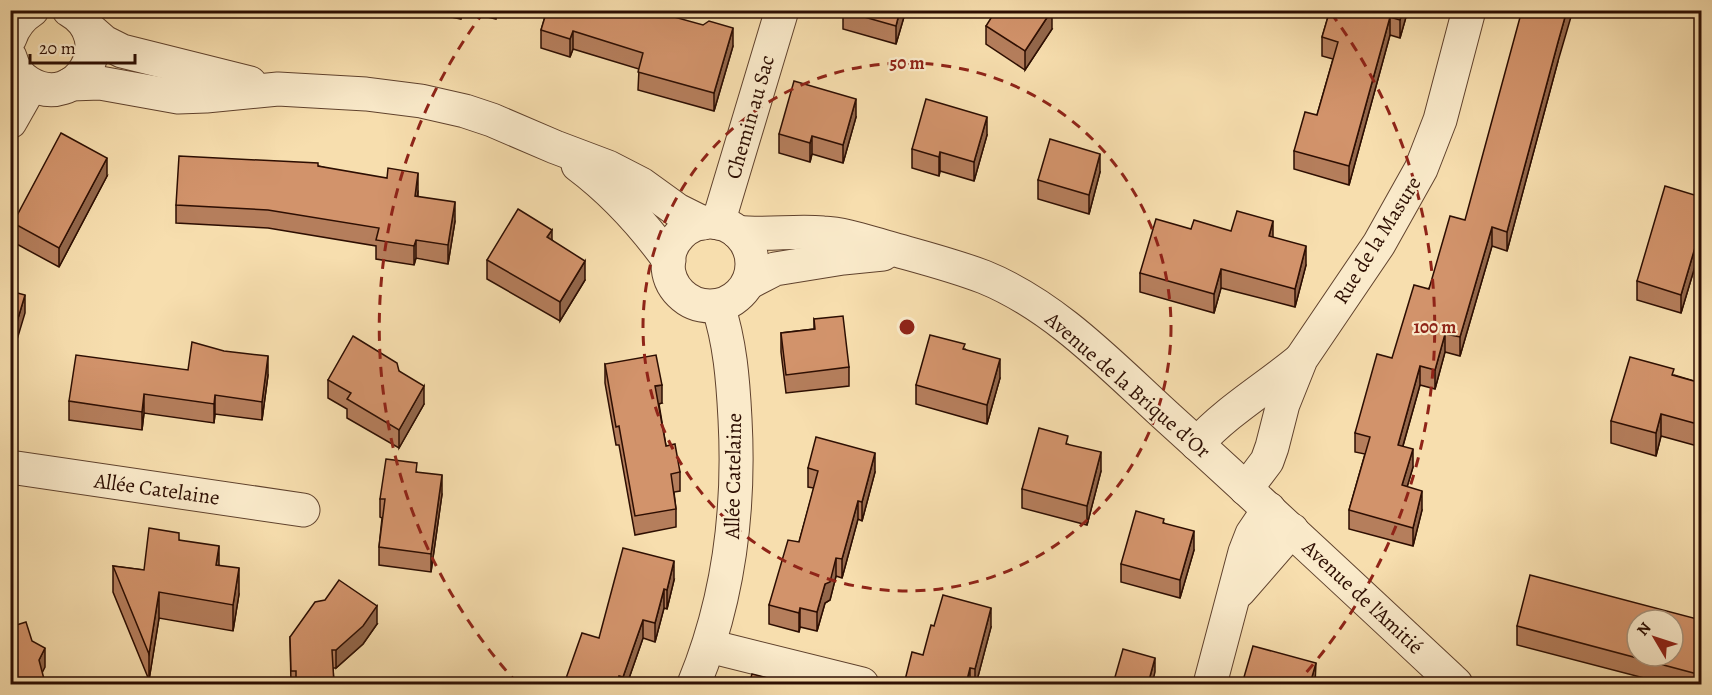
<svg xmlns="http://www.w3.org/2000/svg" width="1712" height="695" font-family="Alegreya,serif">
	<rect width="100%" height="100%" fill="#f7deae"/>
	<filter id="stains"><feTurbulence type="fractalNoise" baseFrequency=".00333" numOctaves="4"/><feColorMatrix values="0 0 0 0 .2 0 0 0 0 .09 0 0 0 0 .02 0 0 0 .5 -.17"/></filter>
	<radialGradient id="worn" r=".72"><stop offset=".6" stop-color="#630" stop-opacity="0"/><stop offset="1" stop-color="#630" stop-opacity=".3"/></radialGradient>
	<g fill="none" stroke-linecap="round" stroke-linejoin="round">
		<defs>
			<g id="minor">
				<path d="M88,28l16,14 18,9 128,32"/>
				<path d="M10,38c4,-12 11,-21 22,-28"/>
				<path d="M10,57c3,11 9,20 19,26 48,29 91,-44 40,-73"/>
				<path d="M71,84l29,-1 78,14 28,-1 72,-7 88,5 55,7 44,10 27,9 63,27 53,20 33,17 36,26 26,13"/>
				<path d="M10,122l21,-37"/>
				<path d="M578,165c36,27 65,59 91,95"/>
				<circle cx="710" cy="264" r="42"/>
				<path d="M718,223l64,-213"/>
				<path d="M737,232c29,4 57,-2 86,1 23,1 44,9 66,15 32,9 64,17 95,29 74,30 132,94 190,146 95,86 189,174 282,261"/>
				<path d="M748,283l27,-14 68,-11 40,-4"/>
				<path d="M1197,444c30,-33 68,-55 103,-84"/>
				<path d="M10,467l293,43"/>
				<path d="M1246,489l21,-28 5,-14 11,-43 18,-45 78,-115 42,-75 19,-49 29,-110"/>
				<path d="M1239,591l53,-61"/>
				<path d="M709,646l153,38"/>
				<path d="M694,684c35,-85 46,-173 41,-265 -2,-39 -5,-77 -17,-113"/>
				<path d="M1210,684l35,-132 7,-18 17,-25"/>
			</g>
		</defs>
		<use href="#minor" stroke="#60422d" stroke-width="35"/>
		<use href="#minor" stroke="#faeaca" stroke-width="33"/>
	</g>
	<g fill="#b57e5c" stroke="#2d0e02" stroke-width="1.5">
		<path d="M419,10h79l-2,9 -33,-8 -2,8z"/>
		<path d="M547,10l186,36 -19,65 -76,-21 1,-21 -66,-20 -3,8 -29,-9v-18z"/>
		<path d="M843,10h63l-10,34 -53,-15z"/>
		<path d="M1330,10h78l-8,28 -10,-3 -41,150 -55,-16v-18l23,-36 16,-56 -11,-3v-19z"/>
		<path d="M986,26l66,3 -27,41 -39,-26z"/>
		<path d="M1558,61l-51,190 -15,-5 -32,110 -15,-4 -10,37 -15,-4 -17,61 10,21 -6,20 15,23 -9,36 -64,-17v-19l16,-56 -10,-2v-19l37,-75 73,-138z"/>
		<path d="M856,117l-13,46 -31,-9 -2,8 -31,-9v-19z"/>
		<path d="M987,135l-13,46 -34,-10 -1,5 -27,-8v-19z"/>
		<path d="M318,166l100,25v5l37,25 -7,43 -32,-6 -2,7 -38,-6v-13l-108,-18 -92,-5v-18z"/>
		<path d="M1100,172l-11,42 -51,-15v-19z"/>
		<path d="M107,176l-48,91 -46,-25v-19z"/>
		<path d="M1701,197v57l-2,-1 -18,60 -44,-13v-19z"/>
		<path d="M1191,229l40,2 42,7 33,27 -11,42 -74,-19 -7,25 -74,-21v-19z"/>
		<path d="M552,240l33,40 -25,41 -73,-42v-19z"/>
		<path d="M814,319l35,48v19l-63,7 -5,-41v-19l33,-4z"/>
		<path d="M965,349l35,29 -13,46 -71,-20v-19z"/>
		<path d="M605,364l57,39 -3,1 7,42 14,26v19l-6,1 2,17v18l-41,8 -16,-90h-3l-11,-62z"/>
		<path d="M188,370l80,5 -6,45 -47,-6 -1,9 -70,-10 -2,17 -73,-10v-19z"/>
		<path d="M399,371l25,33 -25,44 -52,-30v-9l-19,-11v-18z"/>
		<path d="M1674,375l27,8v64l-40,-11 -5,20 -45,-13v-22z"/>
		<path d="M1068,444l33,27 -14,54 -65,-17v-19z"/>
		<path d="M808,468l67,4 -13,49 -4,-2 -16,59 -6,-2 -6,24 -5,3 -8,28 -17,-4 -1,5 -30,-8v-19l30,-63 15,-54 -6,-1z"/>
		<path d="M417,472l25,22 -11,78 -52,-7v-18l3,-29 -2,-1v-18z"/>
		<path d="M1164,523l30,27 -14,48 -59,-16v-18z"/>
		<path d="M179,540l40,25 20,29 -6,37 -74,-13 -10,62 -36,-88v-26l31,4z"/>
		<path d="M674,580l-7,29 -3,-1 -9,34 -12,-4 -16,46h-63l35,-46z"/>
		<path d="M1701,620v64h-34l-150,-39v-19z"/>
		<path d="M377,624l-14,20 -27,24h-3l1,16h-43l-1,-47z"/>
		<path d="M991,627l-15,57h-72l19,-29z"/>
	</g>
	<g fill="#93674b" stroke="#2d0e02" stroke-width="1.5">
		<path d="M900,10h6l-10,34v-18z"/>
		<path d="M1052,10v19l-27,41v-19z"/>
		<path d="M1403,10h5l-8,28v-18z"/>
		<path d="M1567,10h6l-15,51 -51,190v-19l51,-190z"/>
		<path d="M1390,17v18l-41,150v-19z"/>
		<path d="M733,28v18l-19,65v-18z"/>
		<path d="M573,31v18l-3,8v-18z"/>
		<path d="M856,99v18l-13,46v-18z"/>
		<path d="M987,117v18l-13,46v-19z"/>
		<path d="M812,136v18l-2,8v-19z"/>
		<path d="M940,152v19l-1,5v-19z"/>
		<path d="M1100,154v18l-11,42v-19z"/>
		<path d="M107,158v18l-48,91v-19z"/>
		<path d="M418,173v18l-3,23v-18z"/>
		<path d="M455,202v19l-7,43v-19z"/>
		<path d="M1273,221v19l-4,-4z"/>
		<path d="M1492,227v19l-32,110v-19z"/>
		<path d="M552,230v19l-5,-12z"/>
		<path d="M1699,234v19l-18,60v-18z"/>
		<path d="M416,240v18l-2,7v-19z"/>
		<path d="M1306,246v19l-11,42v-18z"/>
		<path d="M585,261v19l-25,41v-19z"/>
		<path d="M1221,269v19l-7,25v-19z"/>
		<path d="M25,295v18l-15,50v-18z"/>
		<path d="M1445,334v18l-10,37v-19z"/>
		<path d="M268,356v19l-6,45v-18z"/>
		<path d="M1000,359v19l-13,46v-19z"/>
		<path d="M1420,366v19l-22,78v-18z"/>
		<path d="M662,385v18l-7,2v-19z"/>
		<path d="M424,386v18l-25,44v-18z"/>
		<path d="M144,394v19l-2,17v-18z"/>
		<path d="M215,395v19l-1,9v-19z"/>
		<path d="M1661,414v22l-5,20v-23z"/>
		<path d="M1413,449v18l-11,37v-19z"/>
		<path d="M1101,452v19l-14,54v-19z"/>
		<path d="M875,453v19l-13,49v-19z"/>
		<path d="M442,475v19l-11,78v-18z"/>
		<path d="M1422,491v19l-9,36v-18z"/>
		<path d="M12,496v19l-2,6v-19z"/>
		<path d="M858,501v18l-16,59v-19z"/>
		<path d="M1194,531v19l-14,48v-18z"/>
		<path d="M219,546v26l-3,-7z"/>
		<path d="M836,558v18l-6,24 -5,3 -8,28v-19l8,-28z"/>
		<path d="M674,561v19l-7,29v-19z"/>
		<path d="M239,568v26l-6,37v-26z"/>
		<path d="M664,589v19l-9,34v-19z"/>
		<path d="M159,592v26l-10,62v-26z"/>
		<path d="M377,606v18l-14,20 -27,24v-18z"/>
		<path d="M800,608v19l-1,5v-19z"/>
		<path d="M991,608v19l-15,57h-1v-15z"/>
		<path d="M643,620v18l-16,46h-4v-7z"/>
		<path d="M45,648v19l-6,12v-19z"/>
		<path d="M1155,658v14l-3,12h-4z"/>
		<path d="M1316,663l-1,21h-5z"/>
		<path d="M970,668v16h-4z"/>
	</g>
	<g fill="#d2936b" stroke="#2d0e02" stroke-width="1.5" fill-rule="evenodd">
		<path d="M547,10h102l54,15 6,-4 24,7 -19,65 -76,-21 5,-19 -70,-22 -3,8 -29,-9z"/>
		<path d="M900,10l-4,16 -53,-15v-1z"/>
		<path d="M996,10h56l-27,41 -39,-25z"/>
		<path d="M1330,10h73l-3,10 -10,-3 -41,149 -55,-15 11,-39 12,3 21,-73 -16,-5z"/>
		<path d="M1522,10h45l-9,32 -51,190 -15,-5 -32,110 -15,-3 -10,36 -15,-4 -22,79 15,4 -11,36 20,6 -9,37 -64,-18 21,-73 -15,-4 22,-79 15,4 22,-73 15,4 21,-73 15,4z"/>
		<path d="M794,81l62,18 -13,46 -31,-9 -2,7 -31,-9z"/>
		<path d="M926,99l61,18 -13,45 -34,-10 -1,5 -27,-8z"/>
		<path d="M61,133l46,25 -48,90 -46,-25z"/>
		<path d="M1050,139l50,15 -11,41 -51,-15z"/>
		<path d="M179,156l139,7v3l69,12 1,-10 30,5 -3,23 40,6 -7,43 -32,-5 -2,6 -38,-6 3,-12 -111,-18 -92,-5z"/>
		<path d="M1665,186l36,11v38l-2,-1 -18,61 -44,-14z"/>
		<path d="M518,209l34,21 -5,7 38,24 -25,41 -73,-42z"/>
		<path d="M1237,211l36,10 -4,15 37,10 -11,43 -74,-20 -7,25 -74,-21 16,-54 35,10 3,-9 37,11z"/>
		<path d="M10,291l15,4 -15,50z"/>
		<path d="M843,316l6,51 -63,8 -5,-42 34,-4 -1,-10z"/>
		<path d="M930,335l35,9 -2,5 37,10 -13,46 -71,-20z"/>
		<path d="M353,336l44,27 2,8 25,15 -25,44 -52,-31 4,-6 -23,-13z"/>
		<path d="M192,342l32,9 44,5 -6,46 -47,-7 -1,9 -70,-10 -2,18 -73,-11 7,-46 112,15z"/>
		<path d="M656,355l6,30 -7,1 11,60 9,-2 5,28 -9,2 5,35 -41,7 -16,-90 -3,1 -11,-63z"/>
		<path d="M1630,357l44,12 -2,6 29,8v42l-40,-11 -5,19 -45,-12z"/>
		<path d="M1039,428l29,8 -2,8 35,8 -14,54 -65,-17z"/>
		<path d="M816,437l59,16 -13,49 -4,-1 -16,58 -6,-1 -6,24 -5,2 -8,28 -17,-4 -1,5 -30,-8 19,-65 11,2 19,-71 -10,-3z"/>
		<path d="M386,459l31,4 -1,9 26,3 -11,79 -52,-7 6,-48h-5z"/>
		<path d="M1136,511l28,8 -1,4 31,8 -14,49 -59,-16z"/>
		<path d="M149,528l30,5v7l40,6 -3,19 23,3 -6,37 -74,-13 -10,62 -36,-88 31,4z"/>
		<path d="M623,548l51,13 -7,29 -3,-1 -9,34 -12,-3 -20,57 -4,-1 -2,8h-53l18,-51 17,5z"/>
		<path d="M1530,575l171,45v55l-184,-49zM1637,620h36v36h-36z"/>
		<path d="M339,580l38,26 -14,20 -27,24h-4l2,34h-38v-13h-5l-1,-34 25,-35 10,-2z"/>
		<path d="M943,595l48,13 -16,61 -5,-1 -4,16h-62l8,-32 11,3 8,-30 3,1z"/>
		<path d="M26,622l6,19 13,7 -6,12 5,19 -2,5h-32v-57z"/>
		<path d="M1253,646l63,17 -6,21h-68z"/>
		<path d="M1123,649l32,9 -7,26h-35z"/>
		<path d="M752,674l39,10h-42z"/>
		<path d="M1060,678l24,6h-26z"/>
	</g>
	<g fill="none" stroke="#8f2418" stroke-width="3" stroke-dasharray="10 8">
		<circle cx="907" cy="327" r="264"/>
		<path d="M518 684A528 528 0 0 1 483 13M1331 13A528 528 0 0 1 1296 684"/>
	</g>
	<g text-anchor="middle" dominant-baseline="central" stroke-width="4.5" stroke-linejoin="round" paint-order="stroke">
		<g font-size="21" fill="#2d0e02" stroke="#faeaca">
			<text transform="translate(750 117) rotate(-74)">Chemin au Sac</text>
			<text transform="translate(1377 240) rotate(-58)">Rue de la Masure</text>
			<text transform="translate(1128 385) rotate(41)">Avenue de la Brique d'Or</text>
			<text transform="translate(733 476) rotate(-89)">Allée Catelaine</text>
			<text transform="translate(157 489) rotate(8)">Allée Catelaine</text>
			<text transform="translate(1363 597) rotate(43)">Avenue de l'Amitié</text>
		</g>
	</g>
	<circle cx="907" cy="327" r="9" fill="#8f2418" stroke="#faeaca" stroke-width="3"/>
	<g font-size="18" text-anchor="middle" font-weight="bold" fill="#8f2418" stroke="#faeaca" stroke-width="4.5" stroke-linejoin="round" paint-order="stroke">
		<text x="907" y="69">50 m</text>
		<text x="1435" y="333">100 m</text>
	</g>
	<rect width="1712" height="695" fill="none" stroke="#f7deae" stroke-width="36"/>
	<rect x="12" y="12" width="1688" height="671" fill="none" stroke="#2d0e02" stroke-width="3"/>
	<rect x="18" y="18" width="1676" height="659" fill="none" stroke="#2d0e02" stroke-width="1.5"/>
	<g transform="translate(1655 638) rotate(309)"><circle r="28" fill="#faeaca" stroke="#a8927a" stroke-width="1.5"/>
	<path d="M0-4.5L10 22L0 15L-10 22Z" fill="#8f2418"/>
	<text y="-9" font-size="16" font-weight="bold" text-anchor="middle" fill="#2d0e02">N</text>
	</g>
	<path d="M30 54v9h105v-9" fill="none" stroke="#2d0e02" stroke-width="3"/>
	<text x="39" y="54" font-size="18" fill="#2d0e02" stroke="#faeaca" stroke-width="4.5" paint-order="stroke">20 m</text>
	<rect width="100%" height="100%" filter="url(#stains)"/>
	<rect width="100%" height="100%" fill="url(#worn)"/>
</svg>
